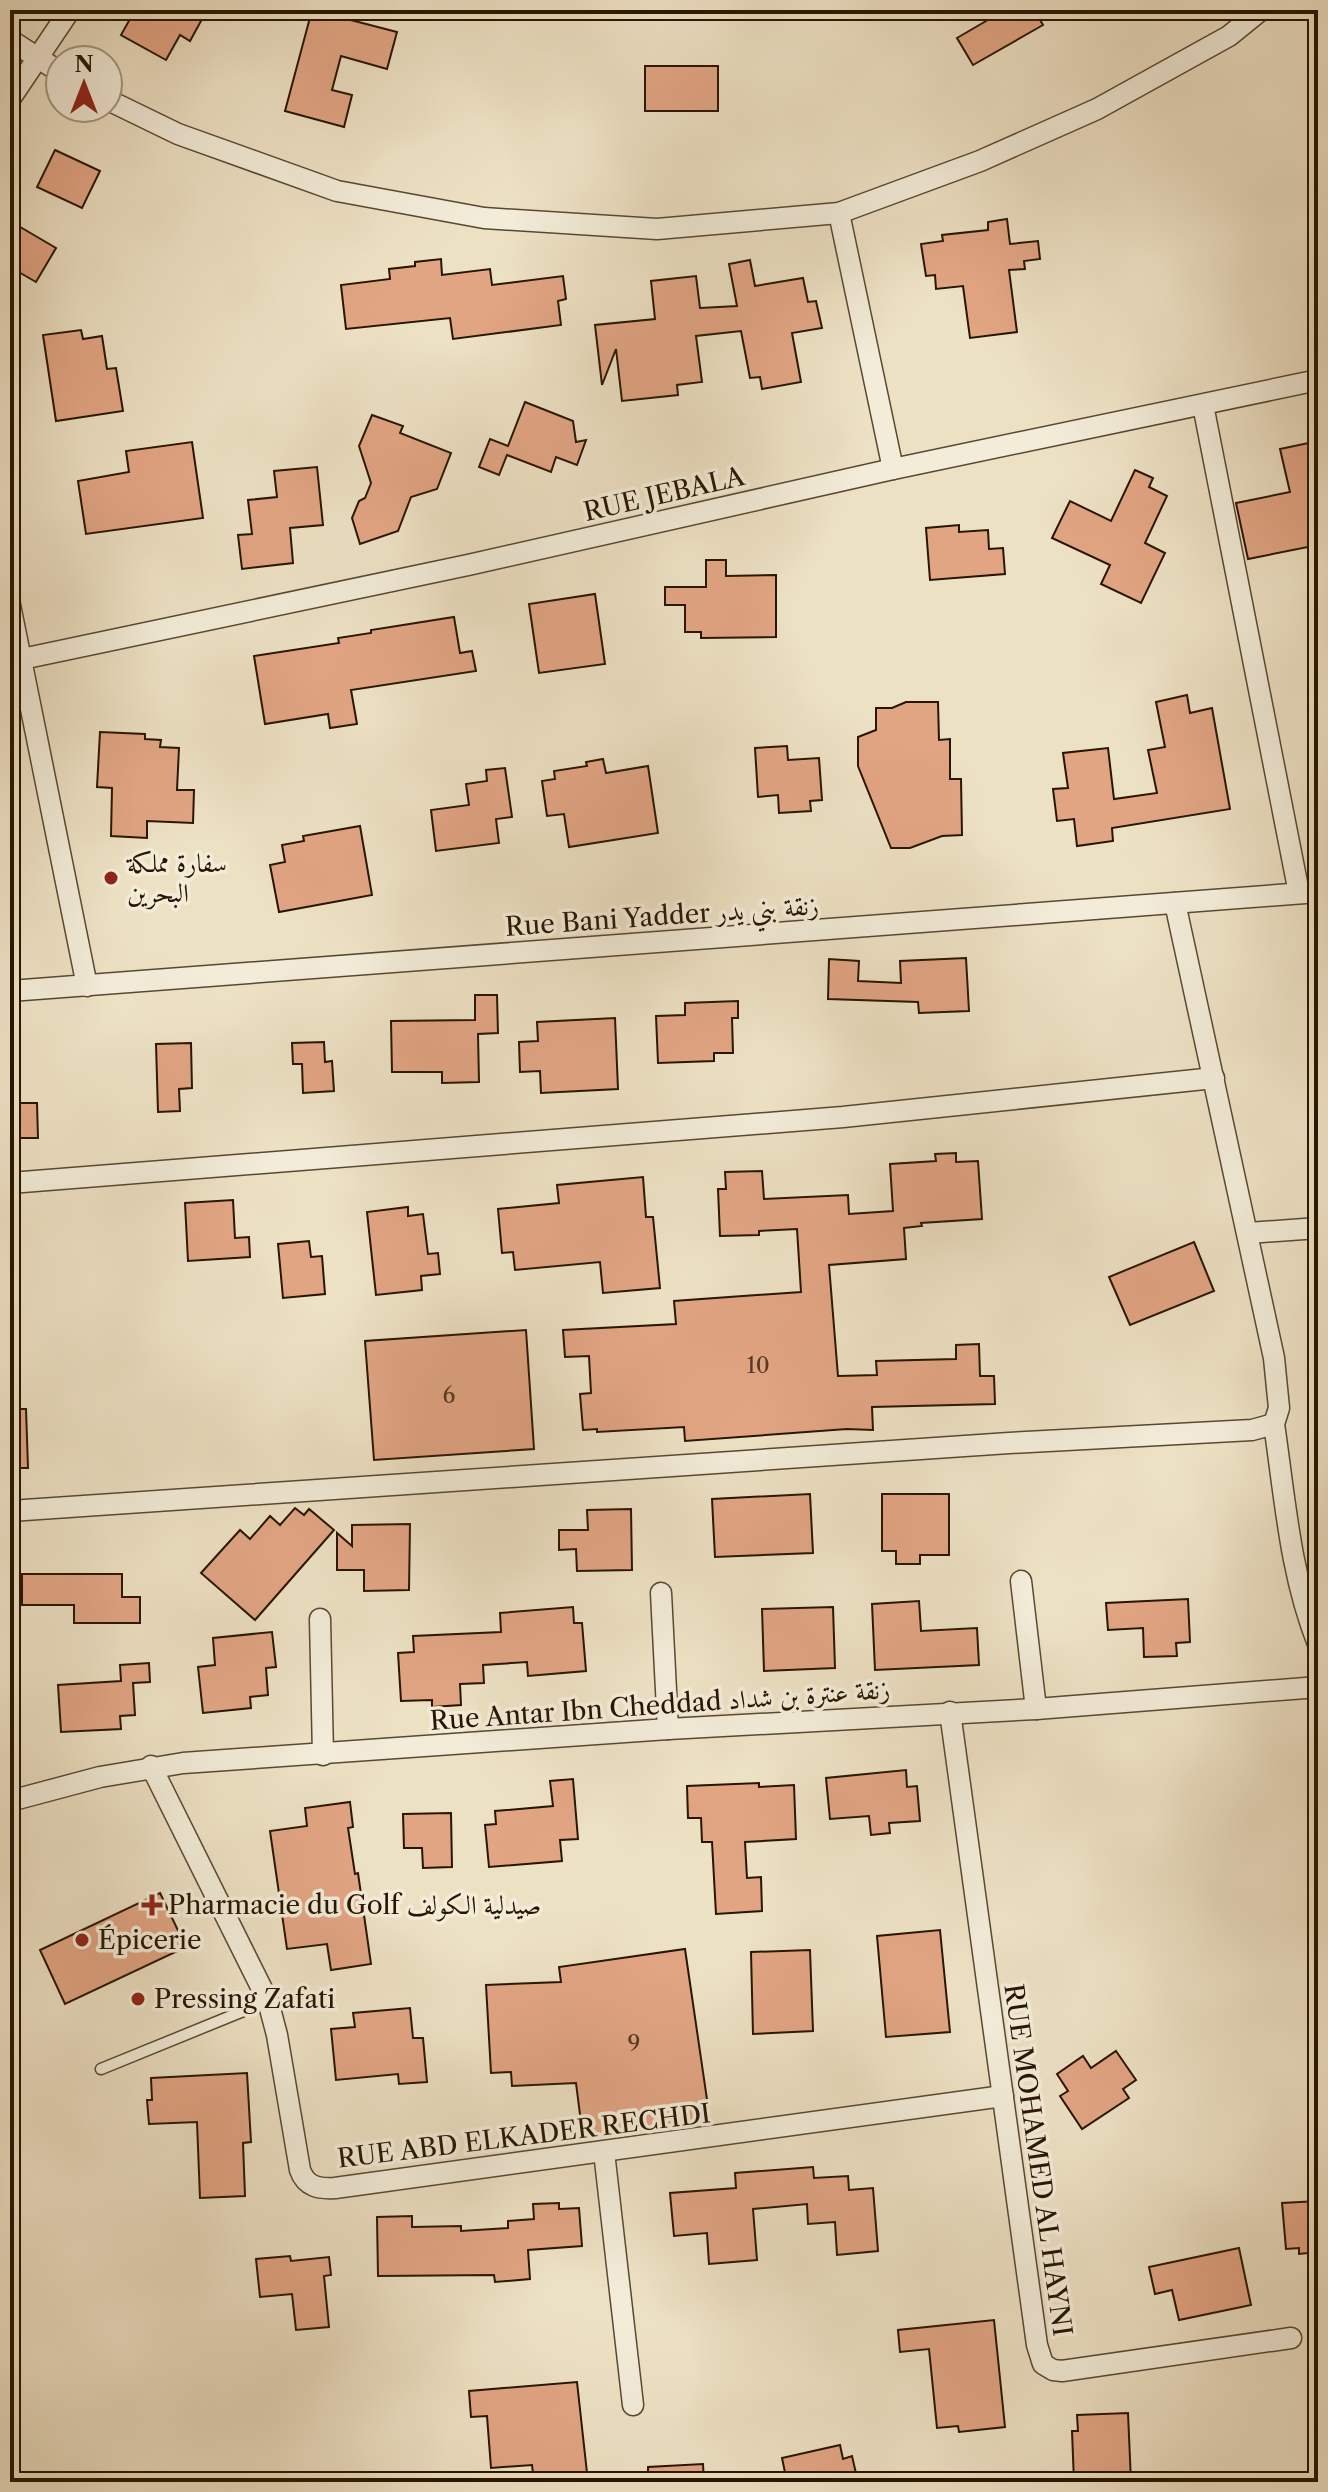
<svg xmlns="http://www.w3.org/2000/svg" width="1328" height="2492" font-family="'Libre Caslon Text',Amiri,serif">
	<rect width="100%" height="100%" fill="#ede1c4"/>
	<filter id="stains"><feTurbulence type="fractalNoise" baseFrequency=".0025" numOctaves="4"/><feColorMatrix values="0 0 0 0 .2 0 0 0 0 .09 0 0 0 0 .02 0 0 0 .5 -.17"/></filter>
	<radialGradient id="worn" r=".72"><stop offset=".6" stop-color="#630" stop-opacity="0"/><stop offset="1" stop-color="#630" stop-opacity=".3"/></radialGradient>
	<g fill="#e2a584" stroke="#281500" stroke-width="2">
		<path d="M135,10h72l-17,31 -10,-6 -14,25 -45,-25z"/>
		<path d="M312,10l85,22 -10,37 -46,-13 -9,34 20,5 -8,32 -59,-16z"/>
		<path d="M1005,10h29l9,15 -70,40 -16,-27z"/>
		<rect x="645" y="66" width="73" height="45"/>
		<path d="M55,150l45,21 -18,37 -45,-21z"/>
		<path d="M1007,219l3,25 28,-3 2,18 -16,2 1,8 -16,1 8,62 -47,6 -7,-52 -27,3 -1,-14 -9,1 -5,-32 22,-3 -1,-6 46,-5v-8z"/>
		<path d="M10,221l46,27 -20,34 -26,-15z"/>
		<path d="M441,259l1,16 48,-6 2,16 71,-9 3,23 -8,2 3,24 -108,14 -3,-21 -104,11 -5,-44 49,-6 -1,-10 26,-3v-4z"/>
		<path d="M750,260l5,26 48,-8 5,24 8,-1 6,27 -30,5 9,49 -39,7 -2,-12 -10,1 -9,-47 -45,5 6,46 -25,3 1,10 -56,6 -6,-52 -14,36 -7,-60 60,-6 -4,-38 45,-5 4,32 37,-2 -8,-42z"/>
		<path d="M81,330l2,9 19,-3 5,33 9,-1 7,43 -67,10 -13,-86z"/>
		<path d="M525,402l48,19 3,21 10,-2 -9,25 -21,-8 -5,15 -44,-17 -8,20 -20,-8 11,-28 18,7z"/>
		<path d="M372,415l31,11 -3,7 51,20 -14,36 -26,8 -13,34 -38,13 -8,-26 7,-17 6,-3 6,-15 -12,-37z"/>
		<path d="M1318,441v104l-70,14 -12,-56 54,-11 -10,-43z"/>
		<path d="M192,442l11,76 -117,16 -8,-53 51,-9 -3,-21z"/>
		<path d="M317,467l6,58 -33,3 3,35 -51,6 -4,-34 14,-1 -4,-34 29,-3 -3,-26z"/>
		<path d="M1135,470l18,8 -4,9 18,9 -22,47 20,10 -24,50 -40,-19 9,-19 -58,-27 18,-37 41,20z"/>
		<path d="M959,525v7l29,-2 1,19 14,-1 2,26 -75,6 -4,-52z"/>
		<path d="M706,560h20v16l50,-1v62l-75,1v-6h-16v-27h-20v-18h41z"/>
		<path d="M595,594l10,70 -66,9 -10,-69z"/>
		<path d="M454,617l6,36 12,-2 4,20 -125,19 6,34 -27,4 -2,-14 -63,10 -11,-68 85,-13 -1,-5 33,-5v-3z"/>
		<path d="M1187,695l3,18 22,-5 18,101 -118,19 1,13 -36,5 -3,-27 -17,2 -4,-32 15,-1 -5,-35 45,-5 6,51 43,-6 -9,-43 17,-3 -9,-45z"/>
		<path d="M906,702h32l1,38 11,-1v40h11l1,56 -20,1 -32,12h-19l-33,-82v-29l18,-7v-22h16z"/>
		<path d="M100,732l45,2v5l16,1 -1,7 19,1 -2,42h17l-1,33 -46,-2v17l-36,-2 1,-48 -15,-1z"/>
		<path d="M787,746l1,14 31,-2 3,42 -12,1 1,10 -32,2 -1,-18 -20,2 -3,-49z"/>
		<path d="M603,759l3,14 42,-7 10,67 -89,14 -5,-33 -17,2 -5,-35 13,-2 -1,-8 33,-5 -1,-4z"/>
		<path d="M505,768l7,49 -16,2 3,24 -63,8 -5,-41 38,-5 -3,-21 21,-3 -1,-11z"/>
		<path d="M360,826l12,69 -93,17 -9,-47 15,-3 -3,-17 22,-4 -1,-5z"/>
		<path d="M966,958l3,53 -50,2 -1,-11 -90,-3 1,-40 30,2 -1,20 43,2 -1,-22z"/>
		<path d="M475,995h22l1,38 -20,1 1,48 -37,1v-11h-50l-1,-51 84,-1z"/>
		<path d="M738,1001v17h-6l1,35h-19v8l-56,2 -2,-47 29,-1v-12z"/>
		<path d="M615,1018l3,71 -77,4 -1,-22 -20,1 -1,-30 19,-1 -1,-19z"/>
		<path d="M324,1042l1,20 7,-1 2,30 -31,2 -1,-29h-9l-1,-21z"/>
		<path d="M191,1043l1,45 -13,1 1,22 -22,1 -2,-68z"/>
		<path d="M10,1103h27l1,35h-28z"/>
		<path d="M956,1153v9l22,-1 4,58 -61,4 1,3 -18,2 2,31 -77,6 9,111 39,-1 -1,-14 80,-2v-14l23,-1 1,32h14l1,28 -123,3 1,23 -26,-1 -162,12 -1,-14 -87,5v-3l-14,1 -3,-36 11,-1 -2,-37 -24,1 -2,-27 113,-6 -2,-23 127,-9 -4,-63 -38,2v4l-39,1 -2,-47h8l-1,-17 37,-1 2,28 84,-4 1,19 44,-3 -3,-47 46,-3 -1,-7z"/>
		<path d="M643,1177l3,40h7l7,71 -57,5 -3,-31 -85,8 -2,-18 -11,1 -4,-44 61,-6 -2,-18z"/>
		<path d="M233,1200l2,38 14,-1 1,20 -62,4 -3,-58z"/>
		<path d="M408,1207v9l15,-2 5,40 10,-1 2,21 -19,2 1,14 -46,5 -9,-83z"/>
		<path d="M309,1241l2,16 11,-1 3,38 -42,4 -5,-54z"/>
		<path d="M1194,1242l20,49 -84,34 -21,-48z"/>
		<path d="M526,1330l8,119 -160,11 -9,-119z"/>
		<path d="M10,1409h16l2,59h-18z"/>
		<path d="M810,1494l3,59 -98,4 -3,-58z"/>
		<path d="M882,1494h67v61h-29v9h-24v-13h-14z"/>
		<path d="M295,1508l9,7 5,-6 25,21 -79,90 -54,-47 39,-43 10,9 20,-23 10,9z"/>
		<path d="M631,1509l1,61 -55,1 -1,-22 -17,1v-20h29l-1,-20z"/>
		<path d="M410,1524l-1,66 -45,1v-21h-27v-37l15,13v-21z"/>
		<path d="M22,1574h100v23h18v26h-66v-18h-52z"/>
		<path d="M1188,1599l2,43 -14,1 1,13 -33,1 -1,-29 -35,2 -2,-27z"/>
		<path d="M919,1601l2,30 56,-3 2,37 -104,5 -3,-66z"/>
		<path d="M573,1607l1,16h8l4,48 -58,5 -1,-14 -44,3 1,18 -24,1 1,21 -29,2v-7l-31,1 -3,-48 16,-1 -1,-16 88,-4 -1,-19z"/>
		<path d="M833,1607l2,61 -71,3 -2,-62z"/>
		<path d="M272,1632l4,35 -10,1 2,27 -18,2 1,11 -48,5 -5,-46 17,-2 -2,-27z"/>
		<path d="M149,1663l1,19 -17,1 2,32 -15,1 1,13 -60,3 -3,-47 63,-4 -1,-16z"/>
		<path d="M906,1770l1,17 10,-1 3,35 -31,2 1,10 -19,2 -2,-19 -39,3 -4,-41z"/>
		<path d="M573,1779l5,60 -18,1 2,21 -73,6 -4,-42 11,-1 -1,-13 58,-5 -3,-25z"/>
		<path d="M759,1783v4l35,-2 2,54 -51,3 2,36 14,-1 1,34 -46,3 -4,-72h-10l-1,-24h-13l-1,-32z"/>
		<path d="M350,1802l3,25 -5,1 7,46 3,-1 13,91 -40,6 -4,-26 -40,5 -17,-118 37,-5 -2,-18z"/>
		<path d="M451,1813l1,54 -29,1 -1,-20h-18l-1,-34z"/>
		<path d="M160,1893l26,54 -121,57 -25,-54z"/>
		<path d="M940,1930l10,102 -64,5 -9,-101z"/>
		<path d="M685,1949l25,171 -127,18 -7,-55 -64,3 -1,-14 -20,1 -5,-88 75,-3 -2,-15z"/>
		<path d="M810,1950l3,81 -60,3 -2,-82z"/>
		<path d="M410,2008l3,30h10l4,44 -28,2 -1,-10 -62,6 -5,-51 24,-2 -2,-14z"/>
		<path d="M1116,2051l20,29 -13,9 6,9 -47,31 -22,-33 8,-5 -11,-17 26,-18 8,12z"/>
		<path d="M247,2073l4,69 -8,1 2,53 -45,2 -3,-76 -48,2 -2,-24h5l-1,-22z"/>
		<path d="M813,2167l1,11 34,-2 1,14 24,-2 5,63 -41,4 -2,-33 -27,2 -1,-20 -54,5 4,51 -48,4 -2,-31 -33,3 -4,-43 66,-5 -1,-15z"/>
		<path d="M1318,2201v51l-19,2v-6l-13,1 -4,-46z"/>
		<path d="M559,2203v6l20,-1 3,38 -54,4 2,29 -35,3 -1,-7 -116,1 -1,-59 35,-1v11l49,-1v5l47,-3v-7l26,-2 -1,-15z"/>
		<path d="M1239,2248l12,57 -72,15 -7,-30 -17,4 -6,-27z"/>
		<path d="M290,2256l1,5 38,-4 2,18 -7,1 5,51 -33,3 -4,-36 -32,3 -4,-38z"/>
		<path d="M994,2320l11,107 -46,5 -1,-6 -21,2 -8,-79 -29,3 -2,-22z"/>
		<path d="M577,2382l11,100h-54l-2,-17 -41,3 -4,-52 -16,1 -2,-26z"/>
		<path d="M1128,2413l3,69h-57l-2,-51h6l-1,-16z"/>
		<path d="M840,2445l3,14 9,-3 6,26h-71l-5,-24z"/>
		<path d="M703,2464l1,18h-56v-15z"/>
	</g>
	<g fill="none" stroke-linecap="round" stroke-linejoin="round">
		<defs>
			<path id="lane" d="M101,2069l167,-68"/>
			<g id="street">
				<path d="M10,40l50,32"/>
				<path d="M10,99l60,-89"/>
				<path d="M108,100l70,34 159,57 147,27 173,11 182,-16 141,-52 117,-52 132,-73 32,-26"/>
				<path d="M839,213l54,256"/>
				<path d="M1203,405l96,488"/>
				<path d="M10,605l77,381"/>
				<path d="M22,659l446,-94 425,-96 425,-89"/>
				<path d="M1175,903l99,455 5,50 -5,16c11,74 16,150 44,220"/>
				<path d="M10,991l1308,-99"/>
				<path d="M10,1183l833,-66 371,-39"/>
				<path d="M1248,1233l70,-5"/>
				<path d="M10,1511l999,-68 243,-13 22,-6"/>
				<path d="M1021,1581l15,128"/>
				<path d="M661,1593l7,136"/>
				<path d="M320,1619l3,136"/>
				<path d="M950,1712l87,633 6,19 10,6 9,1 229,-33"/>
				<path d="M151,1766l117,235 9,34 23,135c6,17 19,19 35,18l668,-92"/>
				<path d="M10,1801l90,-24 83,-14 485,-34 368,-20 282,-22"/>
				<path d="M604,2152l29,253"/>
			</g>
		</defs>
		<use href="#lane" stroke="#594831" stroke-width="13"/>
		<use href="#street" stroke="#594831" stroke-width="23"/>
		<use href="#lane" stroke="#f3ecd9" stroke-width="10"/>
		<use href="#street" stroke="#f3ecd9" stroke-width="20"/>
	</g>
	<g fill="#8f2418" stroke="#f3ecd9" stroke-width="3">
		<circle cx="111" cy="878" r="8"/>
		<path d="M148 1893h8v8h8v8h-8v8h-8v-8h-8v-8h8z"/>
		<circle cx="82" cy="1940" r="8"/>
		<circle cx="138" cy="1999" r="8"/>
	</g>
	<g text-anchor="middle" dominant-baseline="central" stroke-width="7" stroke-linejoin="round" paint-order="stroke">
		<g font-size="22" fill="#563921">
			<text x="758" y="1365">10</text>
			<text x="449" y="1395">6</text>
			<text x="634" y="2043">9</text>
		</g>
		<g font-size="26" fill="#281500" stroke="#f3ecd9">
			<text transform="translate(664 494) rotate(-13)">RUE JEBALA</text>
			<text transform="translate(662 916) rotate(-4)">Rue Bani Yadder زنقة بني يدر</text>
			<text transform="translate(660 1705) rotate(-4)">Rue Antar Ibn Cheddad زنقة عنترة بن شداد</text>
			<text transform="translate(524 2136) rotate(-7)">RUE ABD ELKADER RECHDI</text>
			<text transform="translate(1038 2160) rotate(82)">RUE MOHAMED AL HAYNI</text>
		</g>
		<g font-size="26" fill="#281500" stroke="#f3ecd9" text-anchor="start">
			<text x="127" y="863">سفارة مملكة<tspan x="127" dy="30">البحرين</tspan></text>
			<text x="168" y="1905">Pharmacie du Golf صيدلية الكولف</text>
			<text x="98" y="1940">Épicerie</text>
			<text x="154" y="1999">Pressing Zafati</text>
		</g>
	</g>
	<rect width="1328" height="2492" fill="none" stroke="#ede1c4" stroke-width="40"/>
	<rect x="12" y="12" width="1304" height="2468" fill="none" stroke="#281500" stroke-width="4"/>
	<rect x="20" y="20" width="1288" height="2452" fill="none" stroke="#281500" stroke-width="2"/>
	<g transform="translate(84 84)"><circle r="38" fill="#f3ecd9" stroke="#a29682" stroke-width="2"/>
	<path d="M0-6L14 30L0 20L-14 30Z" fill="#8f2418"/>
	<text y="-12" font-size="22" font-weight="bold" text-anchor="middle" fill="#281500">N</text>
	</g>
	<rect width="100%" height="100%" filter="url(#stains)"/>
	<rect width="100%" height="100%" fill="url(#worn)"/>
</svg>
